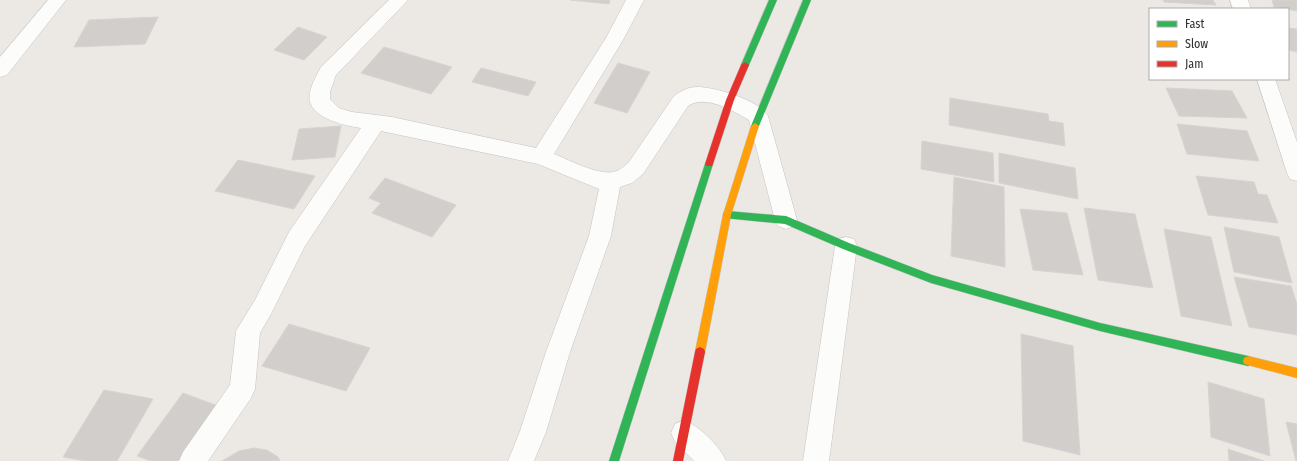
<svg xmlns="http://www.w3.org/2000/svg" width="1297" height="461" font-family="'Fira Sans Condensed',sans-serif">
	<rect width="100%" height="100%" fill="#ece8e4"/>
	<g fill="#d1cecb" stroke="#d7d4d0">
		<path d="M570,0h40l-1,4z"/>
		<path d="M1163,0h50l3,5 -52,-3z"/>
		<path d="M1272,0h25v11l-23,-4z"/>
		<path d="M158,17l-13,27 -71,3 15,-27z"/>
		<path d="M298,27l29,10 -23,23 -30,-10z"/>
		<path d="M1288,28l9,1v23l-9,-2z"/>
		<path d="M384,47l68,20 -21,27 -70,-21z"/>
		<path d="M618,63l32,9 -23,41 -33,-10z"/>
		<path d="M481,68l55,14 -8,14 -56,-14z"/>
		<path d="M1166,88l66,3 15,27 -68,-2z"/>
		<path d="M950,98l98,16 1,7 14,2 2,23 -116,-21z"/>
		<path d="M1177,124l70,7 12,30 -72,-7z"/>
		<path d="M341,126l-6,31 -43,3 7,-31z"/>
		<path d="M922,141l71,12 1,29 -73,-13z"/>
		<path d="M999,153l76,15 3,31 -79,-16z"/>
		<path d="M238,160l77,16 -21,33 -79,-18z"/>
		<path d="M1196,176l58,6 4,12 9,1 11,28 -70,-8z"/>
		<path d="M954,177l50,10 1,80 -54,-11z"/>
		<path d="M385,178l71,27 -24,32 -60,-24 9,-10 -12,-5z"/>
		<path d="M1084,208l51,6 18,74 -55,-8z"/>
		<path d="M1020,209l47,4 16,62 -50,-5z"/>
		<path d="M1224,227l55,10 13,46 -58,-11z"/>
		<path d="M1164,229l47,8 21,89 -51,-10z"/>
		<path d="M1234,277l57,9 6,18v31l-48,-8z"/>
		<path d="M289,324l81,24 -24,43 -84,-25z"/>
		<path d="M1021,334l52,12 7,109 -57,-14z"/>
		<path d="M1208,382l56,17 6,57 -59,-19z"/>
		<path d="M104,390l49,9 -36,62h-31l-23,-4z"/>
		<path d="M183,393l35,13 -37,55h-30l-14,-5z"/>
		<path d="M1286,422l11,2v37h-1z"/>
		<path d="M254,448l13,2 11,7 2,4h-58l17,-10z"/>
		<path d="M1228,449l36,12h-35z"/>
	</g>
	<g fill="none" stroke-linecap="round" stroke-linejoin="round">
		<defs>
			<g id="street">
				<path d="M48,0h18l-59,75 -7,2v-20z"/>
				<path d="M389,0h19l-72,75 -6,17v7l9,9 13,4 40,5 144,31 70,-110 20,-38h18l-21,40 -69,114c16,6 49,25 65,16 3,-2 7,-5 10,-8l45,-66c7,-5 14,-9 23,-9 18,0 62,13 71,29l29,104 -3,6 -8,3 -8,-3 -3,-6 -26,-100c-16,-9 -43,-26 -61,-14l-45,68 -11,9 -12,4 -9,49 -41,116 -24,80 -12,29h-26l12,-30 26,-79 43,-116 10,-47 -61,-25 -157,-33 -76,115 -34,68 -11,19 -5,56 -4,9 -43,63h-29l4,-9 47,-67 6,-54 19,-31 34,-68 72,-104c-15,-2 -46,-9 -51,-26 -3,-10 6,-26 11,-35z"/>
				<path d="M1230,0h18l3,9h-18z"/>
				<path d="M1257,79h18l22,63v39l-7,-2 -3,-6z"/>
				<path d="M846,237l8,2 3,7 -28,215h-26l32,-215 3,-7z"/>
				<path d="M684,420c15,6 36,26 42,41h-32l-19,-19 -4,-9 4,-9z"/>
			</g>
			<g id="fast">
				<path d="M769,0h8l-28,65 -1,2h-6l-1,-2z"/>
				<path d="M803,0h8l-52,126 -4,3 -3,-1 -1,-2z"/>
				<path d="M709,161l4,3 -94,297h-10l96,-297z"/>
				<path d="M727,211l59,5 63,27 83,32 168,48 148,33 4,2 1,3 -1,3 -4,2 -148,-35 -169,-48 -88,-34 -58,-25 -61,-6 -1,-3 1,-3z"/>
			</g>
			<g id="slow">
				<path d="M755,123l4,3 -28,89 -26,137 -1,3 -4,2 -4,-2 -1,-3 28,-137 28,-89z"/>
				<path d="M1248,356l49,12v10l-53,-14 -1,-3 1,-3z"/>
			</g>
			<g id="jam">
				<path d="M745,62l4,3 -15,35 -21,64 -1,2h-6l-1,-2 21,-64 15,-35z"/>
				<path d="M700,347l4,2 1,3 -22,109h-10l22,-109 1,-3z"/>
			</g>
		</defs>
		<use href="#street" stroke="#c5c4c5" stroke-width="1"/>
		<use href="#fast" stroke="#c5c4c5" stroke-width="1"/>
		<use href="#slow" stroke="#c5c4c5" stroke-width="1"/>
		<use href="#jam" stroke="#c5c4c5" stroke-width="1"/>
		<use href="#street" fill="#fcfcfb" fill-rule="evenodd"/>
		<use href="#fast" fill="#30b455" fill-rule="evenodd"/>
		<use href="#slow" fill="#ff9f0a" fill-rule="evenodd"/>
		<use href="#jam" fill="#e5322d" fill-rule="evenodd"/>
	</g>
	<rect x="1149" y="8" width="140" height="72" fill="#ffffff" stroke="#ababab"/>
	<rect x="1157" y="21" width="20" height="6" fill="#30b455" stroke="#ababab"/>
	<text x="1185" y="28" font-size="12" fill="#2e2e2e">Fast</text>
	<rect x="1157" y="41" width="20" height="6" fill="#ff9f0a" stroke="#ababab"/>
	<text x="1185" y="48" font-size="12" fill="#2e2e2e">Slow</text>
	<rect x="1157" y="61" width="20" height="6" fill="#e5322d" stroke="#ababab"/>
	<text x="1185" y="68" font-size="12" fill="#2e2e2e">Jam</text>
</svg>
